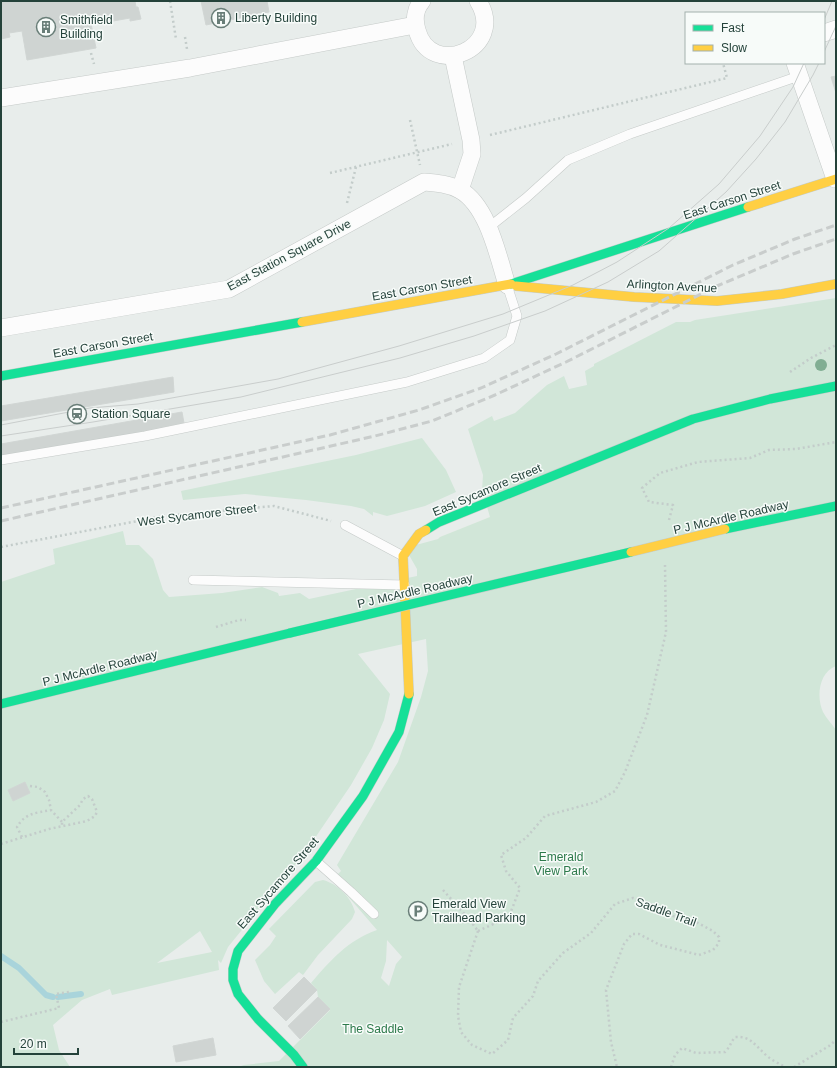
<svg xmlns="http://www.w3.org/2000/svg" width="837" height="1068" font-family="Helvetica,sans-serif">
	<rect width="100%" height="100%" fill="#e8edeb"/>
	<g fill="#d1e6d8" fill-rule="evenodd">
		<path d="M836,298v368c-17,6 -20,31 -13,46 3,6 9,12 13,18v337h-598l6,-2 35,-4 51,-51 -12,-13 -1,-7 -6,-7c19,-22 37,-43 66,-53l-44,-51 8,-8 -4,-6 61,-103 23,-65 7,-26 -2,-32 -68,15 32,40 -6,26 -12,28 -21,37 -51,75 -40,42 2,3 -34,42 -7,16 -3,-3 1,10 -107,25 -2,-6 -28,11 -29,25 6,25 11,17h-69v-485l54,-18 -2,-15 70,-18 3,14h13l14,14 10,31 6,7 53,-4 40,-6 16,6 1,3 21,-3 9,6 108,-23v-7l-12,-21 33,-9 2,-2 50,-20 -8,-27 1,-15 -15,-46 24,-13 2,5 21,-8 32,-28 17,-9 5,13 18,-4 -2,-14 9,-5v-2l82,-42h14l5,-2zM200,931l12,21 -55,11zM387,940l15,17 -6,7 -7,22 -8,-8 5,-17z"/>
		<path d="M422,438l24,32 10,22 -31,14 -38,10 -14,-4v4l-9,-7 -13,-3 -45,-6 -61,-6 -62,6 -2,-9 175,-36z"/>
		<path d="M323,880c15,4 28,17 32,32l-3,7 -34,36 -15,20 -4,-3 -24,22 -11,-13 -9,-21 15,-15 6,-9 -7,-7 46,-47z"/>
	</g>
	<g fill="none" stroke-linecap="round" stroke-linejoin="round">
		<g stroke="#a9d4db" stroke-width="6">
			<path d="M1,956l18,12 27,27 7,2"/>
			<path d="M58,997l23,-3"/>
		</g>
	</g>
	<g fill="#cfd4d2" stroke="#d1d6d4">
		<path d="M1,1h134l1,6h2l3,12 -11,2v-3l-28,5 -1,-6 -11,2 6,29 -69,12 -5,-29 -13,2 1,4 -9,2z"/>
		<path d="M201,1h66l2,11 -63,13z"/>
		<path d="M836,76v17l-5,-16z"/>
		<path d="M173,377l1,15 -173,29v-15z"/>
		<path d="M182,412l2,11 -134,27 -49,8v-14z"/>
		<path d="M25,782l5,11 -17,8 -5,-11z"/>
		<path d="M304,977l13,13 -31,31 -13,-13z"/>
		<path d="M318,997l12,12 -30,30 -12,-13z"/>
		<path d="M213,1038l3,17 -40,7 -3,-16z"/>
	</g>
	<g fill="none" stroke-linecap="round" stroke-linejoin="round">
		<defs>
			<g id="lane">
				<path d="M488,228l38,-30 42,-38 62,-26 169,-58"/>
				<path d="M1,460l144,-24 262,-54 77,-24 26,-18 7,-24 -10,-31"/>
				<path d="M345,525l58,31"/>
				<path d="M193,580l212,5"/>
				<path d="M316,861l35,31 23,22"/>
			</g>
			<g id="street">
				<path d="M422,1c-7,8 -8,19 -5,29 13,50 91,19 61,-29"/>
				<path d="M824,33l12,-4"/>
				<path d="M453,56l18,84 1,14 -12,36"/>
				<path d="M795,63l40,116"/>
				<path d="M1,98l189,-30 225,-43"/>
				<path d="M1,328l228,-39 195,-107c13,1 25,2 36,8 28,16 38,66 47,95"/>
			</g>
			<g id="fast">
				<path d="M511,284l237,-77"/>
				<path d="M1,376l301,-54"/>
				<path d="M725,529l111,-23"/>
				<path d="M426,530l13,-8 254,-103 77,-20 66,-13"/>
				<path d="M1,704l289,-71"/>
				<path d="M303,1067l-9,-12 -36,-36 -20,-25 -5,-14v-11l5,-18 37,-47 41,-43 47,-65 36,-64 10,-38"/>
			</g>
			<g id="slow">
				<path d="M748,207l88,-28"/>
				<path d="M516,286l118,11 83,4 65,-7 54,-10"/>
				<path d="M302,322l209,-38"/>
				<path d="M409,694l-6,-138 16,-22 7,-4"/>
			</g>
		</defs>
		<use href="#lane" stroke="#c5cac8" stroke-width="10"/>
		<use href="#street" stroke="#c5cac8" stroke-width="18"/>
		<use href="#fast" stroke="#c3cbc8" stroke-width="10"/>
		<use href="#slow" stroke="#c3cbc8" stroke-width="10"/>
		<g stroke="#c3ccca" stroke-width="2.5" stroke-dasharray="2 3" stroke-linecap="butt">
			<path d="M170,1l6,38"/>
			<path d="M185,37l2,12"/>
			<path d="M91,53l3,11"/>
			<path d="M410,120l10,45"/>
			<path d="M490,135l237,-57 -4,-15"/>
			<path d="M330,173l122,-29"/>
			<path d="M347,203l9,-36"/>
			<path d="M790,372l21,-14 25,-13"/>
			<path d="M669,520l4,-15 -24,-3 -7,-14 18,-15 38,-11 52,-4 19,-8 27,-1 40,-7"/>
			<path d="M1,547l163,-31 110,-10 57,15"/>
			<path d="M216,627l23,-7h7"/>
			<path d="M30,786l8,1 7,5 4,8 2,10 11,12"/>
			<path d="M22,837l-5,-10c8,-14 19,-14 34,-17"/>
			<path d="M1,844l48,-15 38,-8 8,-5 2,-4 -5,-13 -4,-3 -5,3 -3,6 -18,17v4"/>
			<path d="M443,890l26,29 9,12"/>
			<path d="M478,931l22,-10 10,-7 10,-26 -14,-17 -5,-16 25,-17 19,-22 51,-14 19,-11 10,-19 22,-57 19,-83 -1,-67"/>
			<path d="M478,931l-19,56 -1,29 3,16 11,13 20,9 16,-14 5,-22 20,-22 5,-15 25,-28 28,-20 24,-29 18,-6 21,7 19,11 21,5 19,10 6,6v6l-6,7 -14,5 -39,-10 -21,-11h-7l-8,10 -18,46 5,52 6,25"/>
			<path d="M1,1022l58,-14 -3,-14 13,-2"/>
			<path d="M671,1067l4,-12 7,-7 14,5 29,-1c5,-5 6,-10 10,-15 15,-1 19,7 29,16 5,6 14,10 21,14"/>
			<path d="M794,1067l35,-21 7,-6"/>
		</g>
		<use href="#lane" stroke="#fcfcfc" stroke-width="9"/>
		<use href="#street" stroke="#fcfcfc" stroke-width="17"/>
		<use href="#fast" stroke="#16e098" stroke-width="9"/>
		<use href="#slow" stroke="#ffcf43" stroke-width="9"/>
		<g stroke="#c9cdcc" stroke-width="1">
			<path d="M824,20l8,-19"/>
			<path d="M824,52l12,-26"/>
			<path d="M1,425l89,-17 48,-4 140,-25 121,-33 104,-32 70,-29 44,-23 52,-34 50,-44 41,-48 33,-49 11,-24"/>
			<path d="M1,436l92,-14 148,-25 159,-39 74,-22 71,-25 63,-29 51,-31 67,-59 30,-33 29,-37 28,-47 6,-12"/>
		</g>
		<g stroke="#c9cdcc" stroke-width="3" stroke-dasharray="8 4" stroke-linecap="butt">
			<path d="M1,508l329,-73 89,-25 62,-22 75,-34 177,-89 62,-26 41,-14"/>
			<path d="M1,521l374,-85 57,-15 63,-26 71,-33 151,-76 76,-32 43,-15"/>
		</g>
		<defs>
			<path id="fast-bridge" d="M290,633l341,-81"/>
			<path id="slow-bridge" d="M631,552l94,-23"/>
		</defs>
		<use href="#fast-bridge" stroke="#c3cbc8" stroke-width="10" stroke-linecap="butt"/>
		<use href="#slow-bridge" stroke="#c3cbc8" stroke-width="10" stroke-linecap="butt"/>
		<use href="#fast-bridge" stroke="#16e098" stroke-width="9"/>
		<use href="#slow-bridge" stroke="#ffcf43" stroke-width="9"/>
	</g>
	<circle fill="#81ae93" cx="821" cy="365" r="6"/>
	<defs>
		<symbol id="building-ring" viewBox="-11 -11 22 22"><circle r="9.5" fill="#f7fbf9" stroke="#697e78" stroke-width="1.5"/><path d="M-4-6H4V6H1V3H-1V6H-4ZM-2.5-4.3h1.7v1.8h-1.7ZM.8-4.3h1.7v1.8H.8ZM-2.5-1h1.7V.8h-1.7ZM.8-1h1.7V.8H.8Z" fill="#697e78"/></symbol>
		<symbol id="station-ring" viewBox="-11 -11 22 22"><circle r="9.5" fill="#f7fbf9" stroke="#697e78" stroke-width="1.5"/><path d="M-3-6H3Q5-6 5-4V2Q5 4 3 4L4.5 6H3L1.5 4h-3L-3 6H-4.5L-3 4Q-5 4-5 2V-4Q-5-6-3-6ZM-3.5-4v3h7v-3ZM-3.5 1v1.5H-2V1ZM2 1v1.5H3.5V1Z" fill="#697e78"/></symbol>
		<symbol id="parking-ring" viewBox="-11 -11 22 22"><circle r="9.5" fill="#f7fbf9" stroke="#697e78" stroke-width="1.5"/><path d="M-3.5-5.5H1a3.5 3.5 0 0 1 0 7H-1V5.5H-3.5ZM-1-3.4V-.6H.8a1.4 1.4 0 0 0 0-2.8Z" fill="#697e78"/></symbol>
	</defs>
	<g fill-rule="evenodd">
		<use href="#building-ring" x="210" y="7" width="22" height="22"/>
		<use href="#building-ring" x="35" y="16" width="22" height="22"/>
		<use href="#station-ring" x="66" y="403" width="22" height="22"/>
		<use href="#parking-ring" x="407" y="900" width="22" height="22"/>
	</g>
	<g text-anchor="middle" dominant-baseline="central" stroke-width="3" stroke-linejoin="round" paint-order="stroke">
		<g font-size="12" fill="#24423a" stroke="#f7fbf9" text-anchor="start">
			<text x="235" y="18">Liberty Building</text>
			<text x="60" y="20">Smithfield<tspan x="60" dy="14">Building</tspan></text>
			<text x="91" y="414">Station Square</text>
			<text x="432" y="904">Emerald View<tspan x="432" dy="14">Trailhead Parking</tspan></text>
		</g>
		<g font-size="12" fill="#24423a" stroke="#f7fbf9">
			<text transform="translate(732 200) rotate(-18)">East Carson Street</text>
			<text transform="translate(289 255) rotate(-28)">East Station Square Drive</text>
			<text transform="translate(672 286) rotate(3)">Arlington Avenue</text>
			<text transform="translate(422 288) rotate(-10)">East Carson Street</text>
			<text transform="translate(103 345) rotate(-10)">East Carson Street</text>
			<text transform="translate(487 490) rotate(-23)">East Sycamore Street</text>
			<text transform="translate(197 515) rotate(-7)">West Sycamore Street</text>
			<text transform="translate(731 517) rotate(-13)">P J McArdle Roadway</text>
			<text transform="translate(415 591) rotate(-13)">P J McArdle Roadway</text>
			<text transform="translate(100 668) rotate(-14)">P J McArdle Roadway</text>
			<text transform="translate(278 883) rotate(-49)">East Sycamore Street</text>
			<text transform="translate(666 912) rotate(20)">Saddle Trail</text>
		</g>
		<g font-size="12" fill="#2d7a4b" stroke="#f7fbf9">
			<text x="561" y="857">Emerald<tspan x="561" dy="14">View Park</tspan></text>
			<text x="373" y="1029">The Saddle</text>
		</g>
	</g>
	<rect width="837" height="1068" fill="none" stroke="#24423a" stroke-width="4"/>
	<rect x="685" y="12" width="140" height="52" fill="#f7fbf9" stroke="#a3b1ad"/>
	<rect x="693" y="25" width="20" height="6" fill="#16e098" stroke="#a3b1ad"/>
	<text x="721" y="32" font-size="12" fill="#24423a">Fast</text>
	<rect x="693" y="45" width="20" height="6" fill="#ffcf43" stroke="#a3b1ad"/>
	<text x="721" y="52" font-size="12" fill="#24423a">Slow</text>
	<path d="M14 1048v6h64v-6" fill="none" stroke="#24423a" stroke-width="2"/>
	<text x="20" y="1048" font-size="12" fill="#24423a" stroke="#f7fbf9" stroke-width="3" paint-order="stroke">20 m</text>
</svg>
